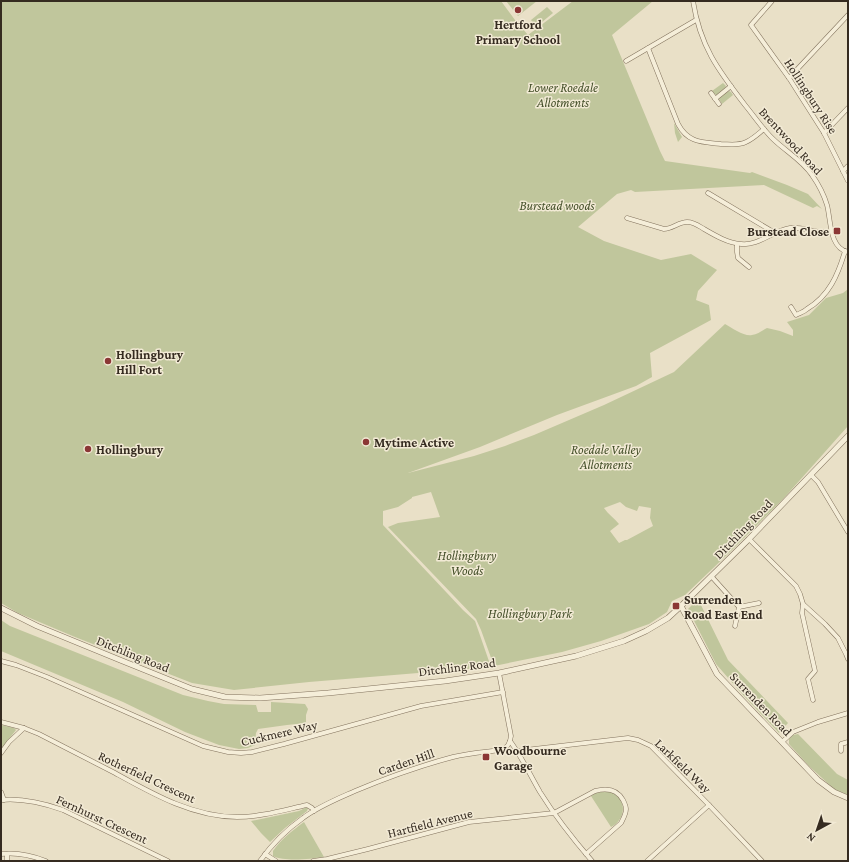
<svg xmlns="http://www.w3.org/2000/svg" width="849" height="862" font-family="'Crimson Pro',serif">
	<rect width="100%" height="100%" fill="#e9e0c7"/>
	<g fill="#c0c69c" fill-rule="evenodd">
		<path d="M1,1h500l14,19 13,15 45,-34h80l-41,34 48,116 5,10 85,12 2,-1 35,13 21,9 14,15 -5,-3 -4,2 -49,-23 -129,7 -4,-2 -14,4 -39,33 26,14 57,19 30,-6 26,16 -19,21 -2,9 13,5 2,15 -61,33 2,24 -16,9 -79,29 -77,32 -72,26 66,-17 31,-10 29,-11 70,-30 70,-33 51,-48c7,4 20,13 27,11 6,-1 11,-5 15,-7l13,3 13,5v-6l-6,-8 22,-7 17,-17 17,-5 5,-4v137l-64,72 -53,53 -46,44 -13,6 -5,11 -18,12 -48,17 -39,11 -68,14 -13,-36 -5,-11 -88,-92 10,-4 42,-6 -9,-25 -19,5v1l-14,9 -15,4v14l80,85 12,11 16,46 -182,15 -75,8 -42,-7 -117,-46 -57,-24 -17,-10zM620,502l6,5 11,4 2,-5 12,2 -1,10 3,8 -26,14h-2l-6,3 -9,-12 9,-7c-5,-6 -11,-10 -15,-16z"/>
		<path d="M506,1h31l-19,15z"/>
		<path d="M547,7l6,6 -17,14 -5,-7z"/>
		<path d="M723,83l3,3 -2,3 -7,6 -4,-1 -1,-3z"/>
		<path d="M729,91l2,1 2,3 -11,9 -3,-5 3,-4z"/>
		<path d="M674,123l8,14 -4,5 -3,-9z"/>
		<path d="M698,599l30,61 60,63 -9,10 -36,-38 -27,-31 -28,-55z"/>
		<path d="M1,620l9,6 173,69 25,6 16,3 32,1 2,7h13v-10l34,2 3,5 -2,6v8l-19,2 -29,4 -2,4 -1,12 -7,3 -9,1 -20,-4 -34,-13 -62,-30 -122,-51z"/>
		<path d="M1,725l13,3 2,2 -15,19z"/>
		<path d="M798,734l39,40 11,6v15l-14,-6 -25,-23 -20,-22v-5l4,-4z"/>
		<path d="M606,791c3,1 6,1 9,3 13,9 9,27 -4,33l-20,-31 5,-3z"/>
		<path d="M305,808h3l-1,3 -22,17 -15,14 -9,-9 -10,-12 48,-10z"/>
		<path d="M304,822l20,35c-14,2 -39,5 -51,-1v-5c8,-12 19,-20 31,-29z"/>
	</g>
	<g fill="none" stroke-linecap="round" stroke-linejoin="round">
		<defs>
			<g id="minor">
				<path d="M693,1c7,45 25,69 52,104 9,11 17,23 27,33 13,13 30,22 40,37 7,10 12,20 15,30 4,15 2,43 21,47"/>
				<path d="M772,1l-21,24 38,53 35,55 24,48"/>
				<path d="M648,48l30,76c10,19 24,18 43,20 8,0 17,2 25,-2 7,-3 12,-8 18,-13"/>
				<path d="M626,61l70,-41"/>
				<path d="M789,78l59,-63"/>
				<path d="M711,93l8,11"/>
				<path d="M715,99l16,-13"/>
				<path d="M824,133l24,-25"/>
				<path d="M843,171l5,-5"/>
				<path d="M708,193l67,40"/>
				<path d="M627,218l37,11c8,0 15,-7 23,-7 7,0 12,4 17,7 12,7 24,14 37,15 18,2 31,-13 49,-16 15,-2 26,7 42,3"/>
				<path d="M737,244v8l1,6 11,9"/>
				<path d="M791,307l5,8c4,-2 8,-3 11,-6 22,-13 31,-34 38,-58"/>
				<path d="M811,475l7,7 30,50"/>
				<path d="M749,539l47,47 4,8 3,10 22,20 13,14 8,16 2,5"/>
				<path d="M712,577l27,30 -4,19"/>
				<path d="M803,604l-1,9 13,58 -7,8 5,21"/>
				<path d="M739,607l20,-4"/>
				<path d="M1,661l15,4 31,12 156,69 25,6 13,1 11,-1 32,-8 137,-38 82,-14"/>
				<path d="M1,722l23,6 15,6c25,13 51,26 76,39 38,21 78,44 122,44 24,0 47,-7 70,-12l5,3 2,3"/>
				<path d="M510,741c12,16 20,34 30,51 15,24 33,47 52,69"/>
				<path d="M782,742l11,-10 25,-10 30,-9"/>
				<path d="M517,751l111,-13 10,2 13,6 58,59 53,56"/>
				<path d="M841,751v-7l7,-2"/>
				<path d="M1,753l8,-11 15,-14"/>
				<path d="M1,792l3,8"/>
				<path d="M1,800c21,-2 42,3 62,10l105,51"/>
				<path d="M1,854c16,-2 30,1 45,7"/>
				<path d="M265,854l11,7"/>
				<path d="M7,861v-7"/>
				<path d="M260,861c12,-17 26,-31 43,-43 16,-12 34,-19 52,-27 31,-13 64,-25 98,-34 15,-4 32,-5 48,-7 7,-2 9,-7 10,-14l-12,-63"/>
				<path d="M313,861l14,-2 41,-10 101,-27 85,-9 41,-22c11,-3 22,-2 28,9 1,2 3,6 3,9 0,5 -3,10 -5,14l-35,31"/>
				<path d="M647,861l62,-56"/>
			</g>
			<g id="tertiary">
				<path d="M681,606l36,68 101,106 16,12 14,6"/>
				<path d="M1,608l36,18 83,34 72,29 33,8 35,1 68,-5 117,-12 54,-8 77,-17 48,-15 22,-10 22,-13 13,-12 68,-67 99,-103"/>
			</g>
		</defs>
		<use href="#minor" stroke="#83735e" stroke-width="5"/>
		<use href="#tertiary" stroke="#83735e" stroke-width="6"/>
		<use href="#minor" stroke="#f5eed9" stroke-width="4"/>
		<use href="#tertiary" stroke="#f5eed9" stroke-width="5"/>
	</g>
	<g fill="#8b3735" stroke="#f2ead5" stroke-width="1.5">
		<circle cx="518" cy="10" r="4"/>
		<rect x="833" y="227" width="8" height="8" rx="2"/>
		<circle cx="108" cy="361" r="4"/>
		<circle cx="366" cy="442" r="4"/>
		<circle cx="88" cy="449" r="4"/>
		<rect x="672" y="602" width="8" height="8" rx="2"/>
		<rect x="482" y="753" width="8" height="8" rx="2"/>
	</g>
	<g text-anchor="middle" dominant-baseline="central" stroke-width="3" stroke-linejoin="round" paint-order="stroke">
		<g font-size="13" font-weight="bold" fill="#352b20" stroke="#f2ead5" text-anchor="start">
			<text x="518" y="24" text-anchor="middle">Hertford<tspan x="518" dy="15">Primary School</tspan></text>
			<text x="829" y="231" text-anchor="end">Burstead Close</text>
			<text x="116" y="354">Hollingbury<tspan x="116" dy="15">Hill Fort</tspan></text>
			<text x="374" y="442">Mytime Active</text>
			<text x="96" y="449">Hollingbury</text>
			<text x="684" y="599">Surrenden<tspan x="684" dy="15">Road East End</tspan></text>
			<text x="494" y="750">Woodbourne<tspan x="494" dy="15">Garage</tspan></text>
		</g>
		<g font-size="13" font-style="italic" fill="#444f29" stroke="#f2ead5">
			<text x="563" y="87">Lower Roedale<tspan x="563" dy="15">Allotments</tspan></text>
			<text x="557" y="205">Burstead woods</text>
			<text x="606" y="449">Roedale Valley<tspan x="606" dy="15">Allotments</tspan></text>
			<text x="467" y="555">Hollingbury<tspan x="467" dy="15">Woods</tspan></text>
			<text x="530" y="613">Hollingbury Park</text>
		</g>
		<g font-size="13" fill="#352b20" stroke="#f2ead5">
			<text transform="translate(811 96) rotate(57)">Hollingbury Rise</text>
			<text transform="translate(791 141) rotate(47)">Brentwood Road</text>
			<text transform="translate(743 529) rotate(-46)">Ditchling Road</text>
			<text transform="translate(133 654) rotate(22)">Ditchling Road</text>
			<text transform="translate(457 667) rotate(-7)">Ditchling Road</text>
			<text transform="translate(761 704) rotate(46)">Surrenden Road</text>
			<text transform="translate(279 733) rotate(-13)">Cuckmere Way</text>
			<text transform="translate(406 762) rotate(-19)">Carden Hill</text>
			<text transform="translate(683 766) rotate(44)">Larkfield Way</text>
			<text transform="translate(147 777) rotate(25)">Rotherfield Crescent</text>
			<text transform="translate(102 819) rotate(25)">Fernhurst Crescent</text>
			<text transform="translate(430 823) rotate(-14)">Hartfield Avenue</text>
		</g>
	</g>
	<rect width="849" height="862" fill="none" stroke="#352b20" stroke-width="4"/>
	<g transform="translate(817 830) rotate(220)" stroke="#f2ead5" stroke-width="3" paint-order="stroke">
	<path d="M0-3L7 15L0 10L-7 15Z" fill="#352b20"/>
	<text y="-6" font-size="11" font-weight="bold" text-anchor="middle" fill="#352b20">N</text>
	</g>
</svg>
